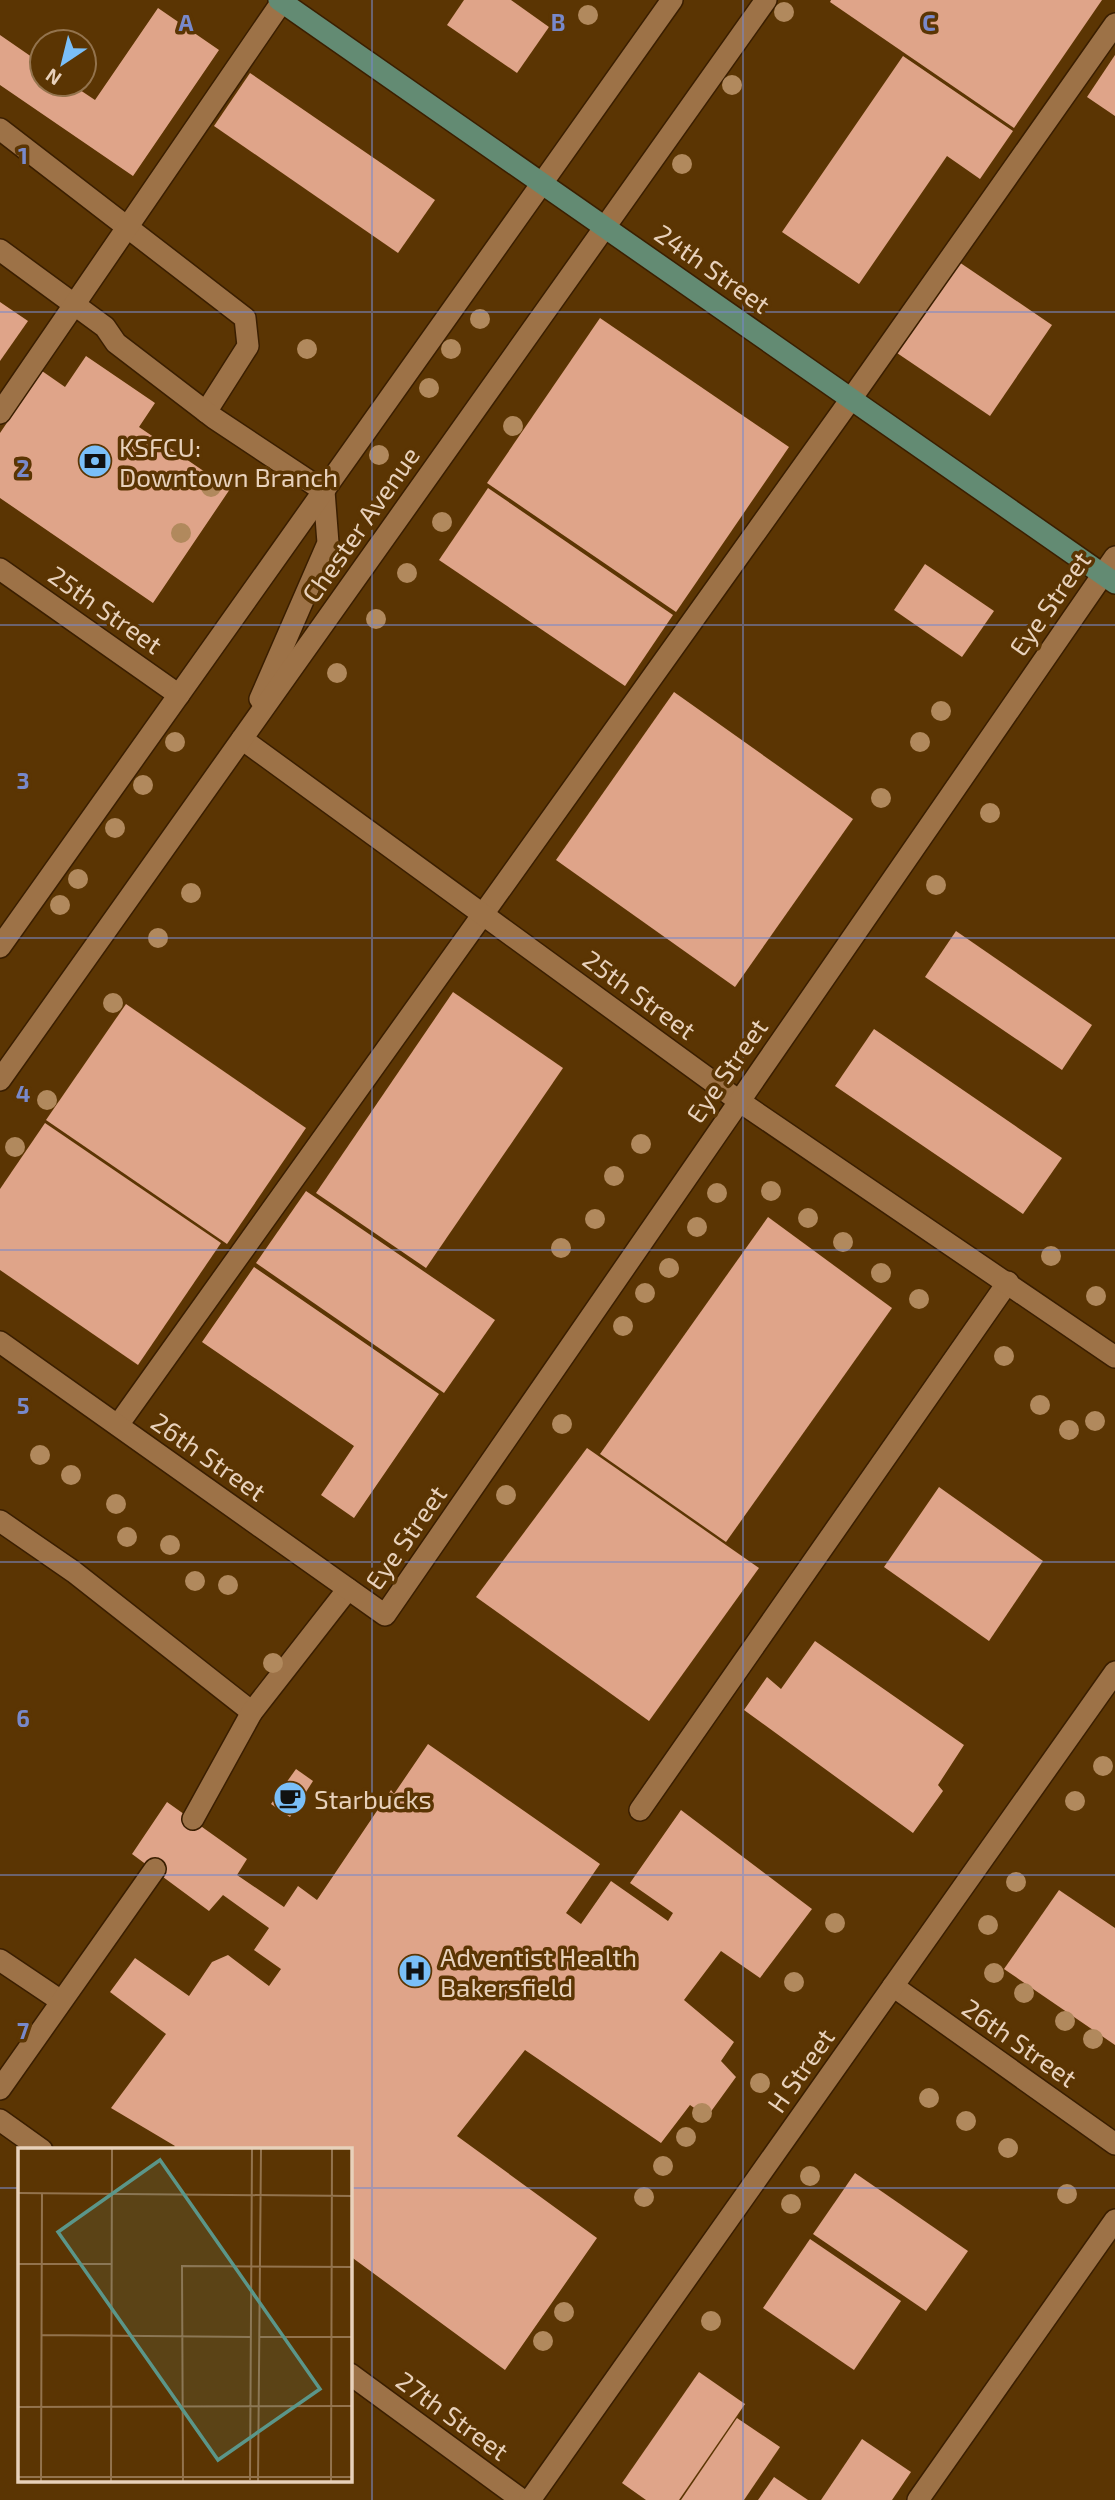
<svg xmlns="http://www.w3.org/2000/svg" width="1115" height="2500" font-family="'Exo 2',sans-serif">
	<rect width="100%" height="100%" fill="#5b3503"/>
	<g fill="#dfa489">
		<path d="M464,0h47l38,27 -32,46 -70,-48z"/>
		<path d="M831,0h271l-88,128 -184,-126z"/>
		<path d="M158,8l61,42 -86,126 -133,-91v-50l42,29v20h29l24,16z"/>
		<path d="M1115,55v61l-28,-19z"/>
		<path d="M903,56l110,75 -33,48 -33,-23 -88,128 -77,-52z"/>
		<path d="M250,73l185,127 -37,53 -184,-127z"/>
		<path d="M959,262l93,63 -62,91 -93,-63z"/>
		<path d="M0,302l28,19 -28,40z"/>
		<path d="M600,318l189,129 -113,165 -189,-129z"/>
		<path d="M86,356l69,47 -16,24 91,62 -77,114 -153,-105v-65l42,-62 23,16z"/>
		<path d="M488,488l185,127 -48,71 -186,-126z"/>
		<path d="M925,564l69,47 -32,46 -68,-47z"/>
		<path d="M674,692l179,127 -118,168 -179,-127z"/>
		<path d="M956,931l136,94 -30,45 -137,-93z"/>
		<path d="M453,992l110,76 -137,200 -110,-75z"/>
		<path d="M126,1004l180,124 -79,116 -181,-124z"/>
		<path d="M874,1029l188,129 -39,56 -188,-128z"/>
		<path d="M45,1123l176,120 -83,122 -138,-95v-81z"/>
		<path d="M306,1191l189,129 -51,73 -188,-130z"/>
		<path d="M768,1217l124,91 -166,234 -126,-88z"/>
		<path d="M254,1267l185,127 -85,124 -33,-23 33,-49 -152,-104z"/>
		<path d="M587,1448l172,120 -110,153 -173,-124z"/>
		<path d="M939,1487l104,74 -54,80 -105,-74z"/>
		<path d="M815,1641l149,104 -26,40 5,6 -30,42 -169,-123 23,-33 14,12z"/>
		<path d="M428,1744l172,120 -34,49 15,11 30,-43 57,40 5,-8 -43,-30 51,-73 131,99 -52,69 -39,-27 -37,49 50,42 -13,19 15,16 -29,40 -17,-12 -29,38 -136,-93 -68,86 140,102 -92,132 -155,-114v-106h-178l3,-4 -64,-38 55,-74 -56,-42 25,-34 54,38 23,-34 16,-7 41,31 12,-17 -27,-19 15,-22 -46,-33 -14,16 -77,-57 35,-52 80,57 -10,16 47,32 14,-21 19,14 74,-110 3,4z"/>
		<path d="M296,1769l17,12 -23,36 -19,-13z"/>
		<path d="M1059,1890l56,38v117l-111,-76z"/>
		<path d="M855,2173l113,78 -42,60 -113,-77z"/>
		<path d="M810,2239l91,62 -47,69 -91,-62z"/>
		<path d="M699,2372l46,32 -66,96h-33l-24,-17z"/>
		<path d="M737,2418l43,29 -36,53h-63z"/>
		<path d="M862,2439l49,33 -19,28h-71z"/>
		<path d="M774,2477l34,23h-50z"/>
	</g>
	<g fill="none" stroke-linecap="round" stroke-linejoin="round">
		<defs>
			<g id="lane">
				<path d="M0,129l245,189 3,28 -42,66"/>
				<path d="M0,250l105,77 11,16 98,75 110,73"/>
				<path d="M0,413l283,-413"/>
				<path d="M118,1425l733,-1026 264,-375"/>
				<path d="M0,1521l74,51 178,140"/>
				<path d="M640,1810l368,-528"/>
				<path d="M193,1819l59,-107 96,-123"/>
				<path d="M0,1960l61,41"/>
				<path d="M0,2089l155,-220"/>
				<path d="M918,2500l197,-280"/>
			</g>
			<g id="street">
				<path d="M0,569l179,126"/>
				<path d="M242,739l497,362 376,256"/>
				<path d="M0,1342l385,273 730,-1058"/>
				<path d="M893,1986l222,158"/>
				<path d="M0,2120l42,30"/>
				<path d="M350,2374l172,126"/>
			</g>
			<g id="secondary">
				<path d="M260,699l68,-156 -4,-52"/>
				<path d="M0,947l672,-947"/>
				<path d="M0,1080l766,-1080"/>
				<path d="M530,2500l585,-828"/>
			</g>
			<path id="primary" d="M279,0l836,583"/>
		</defs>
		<use href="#lane" stroke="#3a1e00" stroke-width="24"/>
		<use href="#street" stroke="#3a1e00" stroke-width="24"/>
		<use href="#secondary" stroke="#3a1e00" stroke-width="24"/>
		<use href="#primary" stroke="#3a1e00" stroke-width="24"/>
		<use href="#lane" stroke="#9d7247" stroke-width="21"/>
		<use href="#street" stroke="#9d7247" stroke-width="21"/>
		<use href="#secondary" stroke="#9d7247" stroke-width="21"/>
		<use href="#primary" stroke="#638b73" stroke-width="21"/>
	</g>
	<g fill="#b1895d">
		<circle cx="784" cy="12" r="10"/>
		<circle cx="588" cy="15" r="10"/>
		<circle cx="732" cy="85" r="10"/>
		<circle cx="682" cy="164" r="10"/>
		<circle cx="480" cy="319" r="10"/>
		<circle cx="307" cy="349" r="10"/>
		<circle cx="451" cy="349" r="10"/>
		<circle cx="429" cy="388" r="10"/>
		<circle cx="513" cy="426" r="10"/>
		<circle cx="379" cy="455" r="10"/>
		<circle cx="211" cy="487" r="10"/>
		<circle cx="442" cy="522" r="10"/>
		<circle cx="181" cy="533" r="10"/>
		<circle cx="407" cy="573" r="10"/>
		<circle cx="376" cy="619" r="10"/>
		<circle cx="337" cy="673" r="10"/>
		<circle cx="941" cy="711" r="10"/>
		<circle cx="175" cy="742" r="10"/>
		<circle cx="920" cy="742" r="10"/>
		<circle cx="143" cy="785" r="10"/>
		<circle cx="881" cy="798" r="10"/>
		<circle cx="990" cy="813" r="10"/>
		<circle cx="115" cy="828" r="10"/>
		<circle cx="78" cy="879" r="10"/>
		<circle cx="936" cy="885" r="10"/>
		<circle cx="191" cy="893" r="10"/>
		<circle cx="60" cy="905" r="10"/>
		<circle cx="158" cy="938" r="10"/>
		<circle cx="113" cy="1003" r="10"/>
		<circle cx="47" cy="1100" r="10"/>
		<circle cx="641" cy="1144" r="10"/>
		<circle cx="15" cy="1147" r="10"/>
		<circle cx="614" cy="1176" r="10"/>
		<circle cx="771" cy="1191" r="10"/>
		<circle cx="717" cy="1193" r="10"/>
		<circle cx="808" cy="1218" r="10"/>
		<circle cx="595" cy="1219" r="10"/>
		<circle cx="697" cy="1227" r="10"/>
		<circle cx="843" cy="1242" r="10"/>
		<circle cx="561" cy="1248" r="10"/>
		<circle cx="1051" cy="1256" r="10"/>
		<circle cx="669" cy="1268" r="10"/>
		<circle cx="881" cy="1273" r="10"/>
		<circle cx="645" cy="1293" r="10"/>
		<circle cx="1096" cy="1296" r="10"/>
		<circle cx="919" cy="1299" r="10"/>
		<circle cx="623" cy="1326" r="10"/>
		<circle cx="1004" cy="1356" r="10"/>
		<circle cx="1040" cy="1405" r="10"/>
		<circle cx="1095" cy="1421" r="10"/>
		<circle cx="562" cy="1424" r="10"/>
		<circle cx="1069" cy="1430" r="10"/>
		<circle cx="40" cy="1455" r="10"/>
		<circle cx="71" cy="1475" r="10"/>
		<circle cx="506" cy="1495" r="10"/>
		<circle cx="116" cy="1504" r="10"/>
		<circle cx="127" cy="1537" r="10"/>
		<circle cx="170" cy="1545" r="10"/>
		<circle cx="195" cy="1581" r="10"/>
		<circle cx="228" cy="1585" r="10"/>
		<circle cx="273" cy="1663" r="10"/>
		<circle cx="1103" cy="1766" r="10"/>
		<circle cx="1075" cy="1801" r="10"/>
		<circle cx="1016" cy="1882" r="10"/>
		<circle cx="835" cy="1923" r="10"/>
		<circle cx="988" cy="1925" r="10"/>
		<circle cx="994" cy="1973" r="10"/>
		<circle cx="794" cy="1982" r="10"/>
		<circle cx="1024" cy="1993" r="10"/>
		<circle cx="1065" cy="2021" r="10"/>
		<circle cx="1093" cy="2039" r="10"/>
		<circle cx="760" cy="2083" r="10"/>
		<circle cx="929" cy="2098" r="10"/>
		<circle cx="702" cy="2113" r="10"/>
		<circle cx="966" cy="2121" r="10"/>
		<circle cx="686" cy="2137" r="10"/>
		<circle cx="1008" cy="2148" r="10"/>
		<circle cx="663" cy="2166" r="10"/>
		<circle cx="810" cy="2176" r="10"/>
		<circle cx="1067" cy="2194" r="10"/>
		<circle cx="644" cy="2197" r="10"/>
		<circle cx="791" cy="2204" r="10"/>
		<circle cx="564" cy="2312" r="10"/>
		<circle cx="711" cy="2321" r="10"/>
		<circle cx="543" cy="2341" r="10"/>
	</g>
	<path fill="none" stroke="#7889cb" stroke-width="2" stroke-opacity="0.55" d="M372,0v2500M743,0v2500M0,312h1115M0,625h1115M0,938h1115M0,1250h1115M0,1562h1115M0,1875h1115M0,2188h19M350,2188h765"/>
	<defs>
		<symbol id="bank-disc" viewBox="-11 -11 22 22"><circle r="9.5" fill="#7abff8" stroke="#5b3503"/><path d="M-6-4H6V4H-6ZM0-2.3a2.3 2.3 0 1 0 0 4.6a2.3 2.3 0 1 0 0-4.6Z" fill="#111"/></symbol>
		<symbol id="cafe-disc" viewBox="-11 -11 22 22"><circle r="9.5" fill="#7abff8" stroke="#5b3503"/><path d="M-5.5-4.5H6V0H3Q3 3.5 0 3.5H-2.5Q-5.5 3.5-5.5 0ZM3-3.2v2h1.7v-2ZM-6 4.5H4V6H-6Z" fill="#111"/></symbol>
		<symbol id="hospital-disc" viewBox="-11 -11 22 22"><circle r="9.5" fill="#7abff8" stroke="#5b3503"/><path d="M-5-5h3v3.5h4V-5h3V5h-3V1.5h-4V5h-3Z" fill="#111"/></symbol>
	</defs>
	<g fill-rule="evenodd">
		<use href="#bank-disc" x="76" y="442" width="38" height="38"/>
		<use href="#cafe-disc" x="271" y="1779" width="38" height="38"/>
		<use href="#hospital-disc" x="396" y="1952" width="38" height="38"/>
	</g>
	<g text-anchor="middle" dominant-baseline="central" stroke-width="7" stroke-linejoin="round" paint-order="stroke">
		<g font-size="26" fill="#e8d1bb" stroke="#5b3503">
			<text transform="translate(713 268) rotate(35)">24th Street</text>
			<text transform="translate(360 524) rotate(-55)">Chester Avenue</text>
			<text transform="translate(1049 603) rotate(-55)">Eye Street</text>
			<text transform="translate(106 609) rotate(35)">25th Street</text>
			<text transform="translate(640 994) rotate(36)">25th Street</text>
			<text transform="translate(726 1070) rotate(-55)">Eye Street</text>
			<text transform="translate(209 1456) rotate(35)">26th Street</text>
			<text transform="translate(405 1537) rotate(-55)">Eye Street</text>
			<text transform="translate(1020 2042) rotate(35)">26th Street</text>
			<text transform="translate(800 2070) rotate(-55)">H Street</text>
			<text transform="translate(453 2415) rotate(36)">27th Street</text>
		</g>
		<g font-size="26" fill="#e8d1bb" stroke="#5b3503" text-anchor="start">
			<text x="119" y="446">KSFCU:<tspan x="119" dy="30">Downtown Branch</tspan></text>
			<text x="314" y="1798">Starbucks</text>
			<text x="440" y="1956">Adventist Health<tspan x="440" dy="30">Bakersfield</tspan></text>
		</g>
	</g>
	<g transform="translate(18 2148)">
		<rect width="334" height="334" fill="#5b3503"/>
		<path fill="none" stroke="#93734d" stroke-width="2" d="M0,45l335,3M0,116h93M24,187l209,2M241,189h94M0,259l335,-1M0,329h335M232,332l2,-331M240,333l3,-332M23,334l1,-288M93,334l1,-333M165,334l-1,-216 171,1M313,334l1,-333"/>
		<path fill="#5b9689" fill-opacity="0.15" stroke="#5b9689" stroke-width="3.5" d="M142,12l160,229 -102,71 -160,-228z"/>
		<rect width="334" height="334" fill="none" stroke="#e8d1bb" stroke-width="3.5"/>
	</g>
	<g font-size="23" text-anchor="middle" font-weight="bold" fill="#7889cb" stroke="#5b3503" stroke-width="7" stroke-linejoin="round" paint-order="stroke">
		<text x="186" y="31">A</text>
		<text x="558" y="31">B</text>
		<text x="929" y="31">C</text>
		<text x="23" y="164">1</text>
		<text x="23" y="477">2</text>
		<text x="23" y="789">3</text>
		<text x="23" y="1102">4</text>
		<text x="23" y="1414">5</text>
		<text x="23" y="1727">6</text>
		<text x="23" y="2039">7</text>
	</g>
	<g transform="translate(63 63) rotate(215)"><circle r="33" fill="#5b3503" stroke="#93734d" stroke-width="2"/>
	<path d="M0-5L12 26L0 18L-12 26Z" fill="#7abff8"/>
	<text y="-10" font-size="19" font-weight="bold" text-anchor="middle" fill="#e8d1bb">N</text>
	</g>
</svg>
